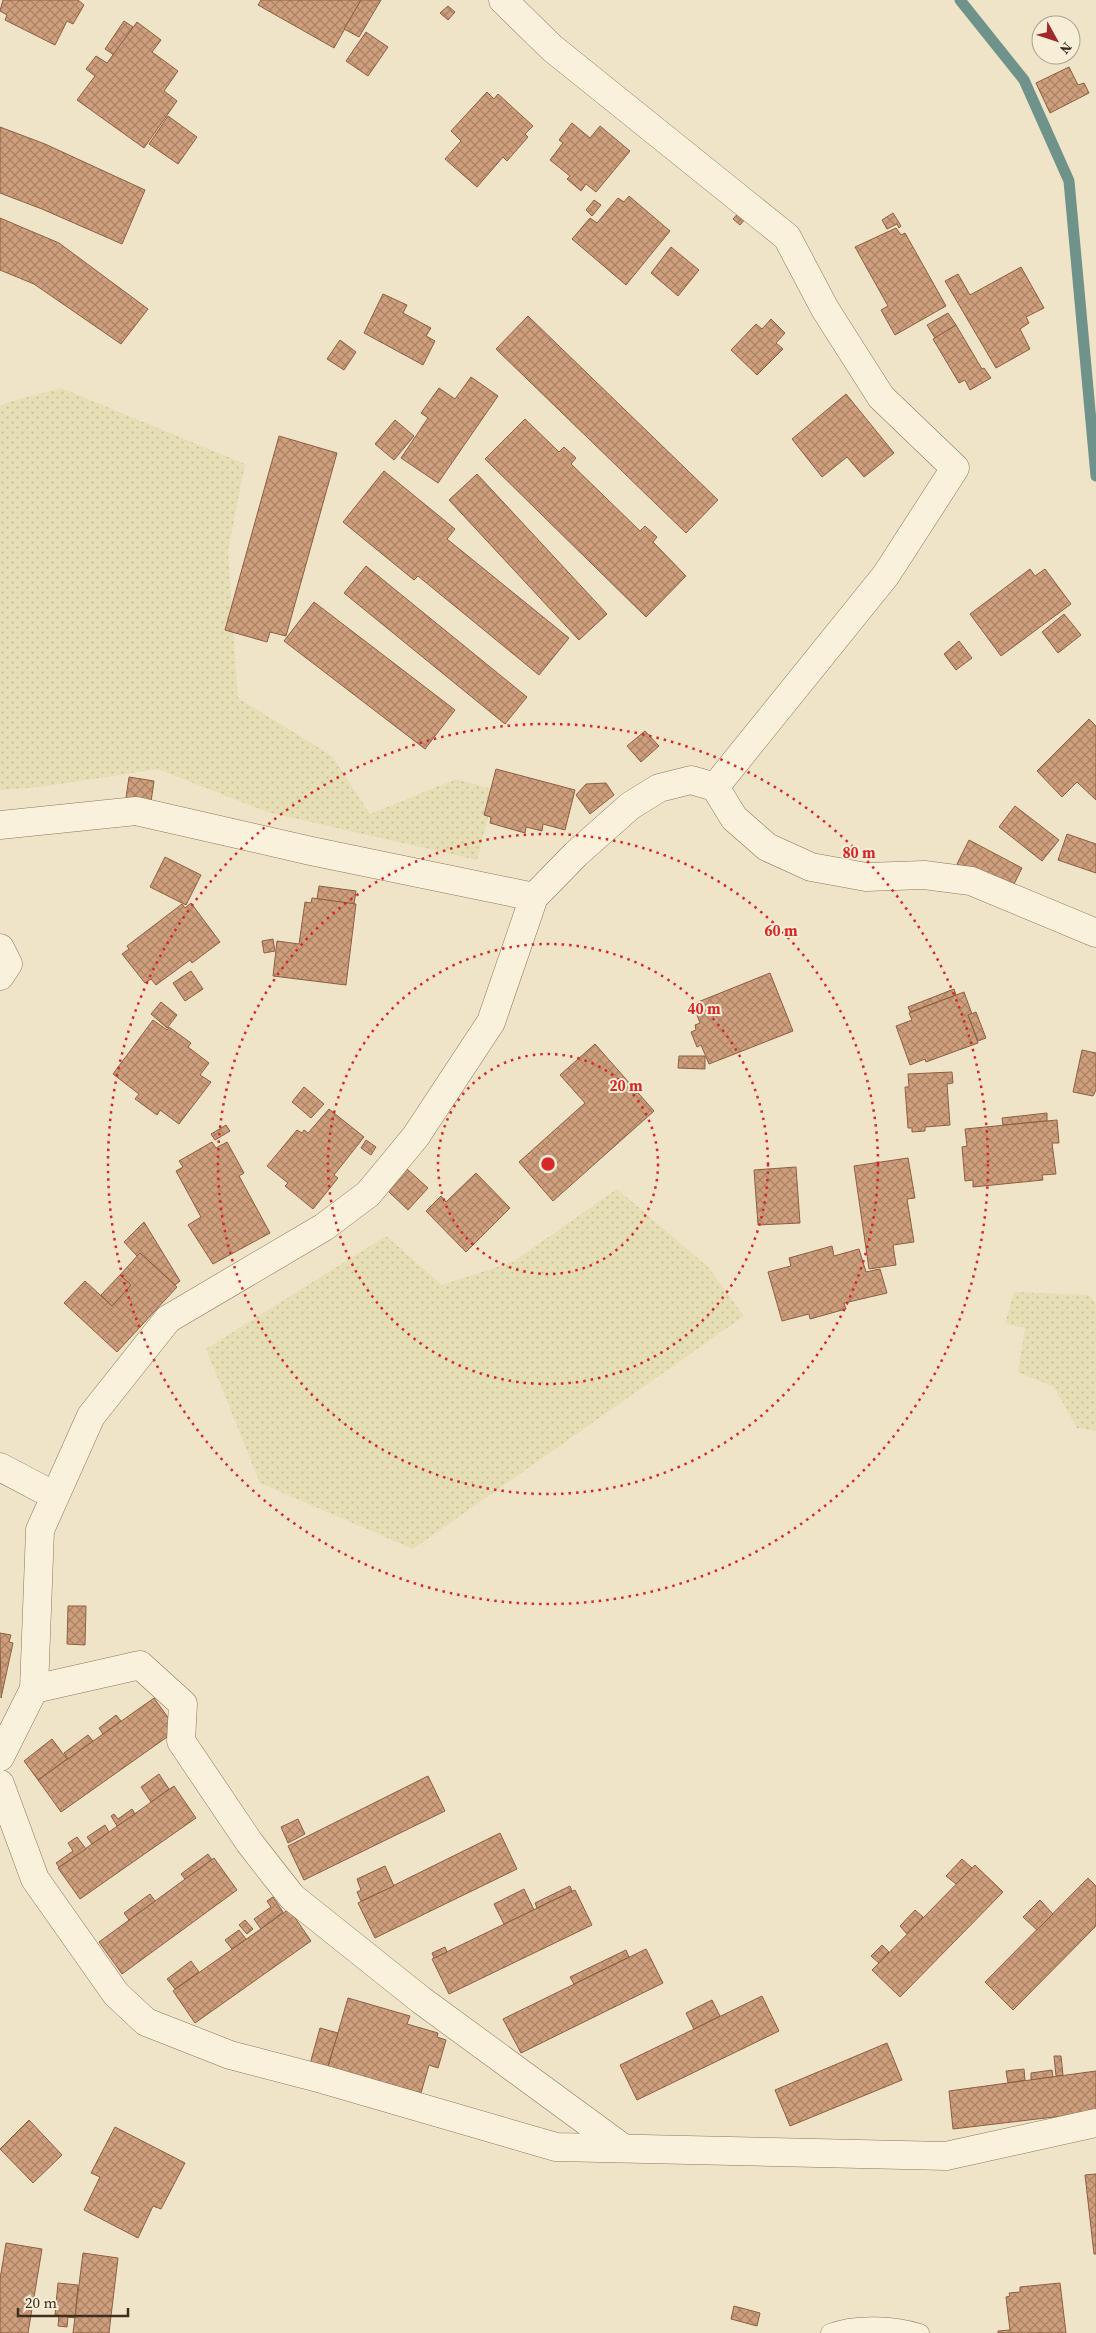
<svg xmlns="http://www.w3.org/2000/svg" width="1096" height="2333" font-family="'Source Serif 4',serif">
	<defs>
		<pattern id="farmland-dots" width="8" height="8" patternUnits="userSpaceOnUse" patternTransform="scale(1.25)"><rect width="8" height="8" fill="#e6deb5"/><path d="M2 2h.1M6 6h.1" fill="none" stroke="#c6bf9b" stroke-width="1.8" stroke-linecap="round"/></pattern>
		<pattern id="building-cross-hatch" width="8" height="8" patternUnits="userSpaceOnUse" patternTransform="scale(1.25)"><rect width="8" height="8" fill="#cf9f7d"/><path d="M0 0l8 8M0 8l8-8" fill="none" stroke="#a98266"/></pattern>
	</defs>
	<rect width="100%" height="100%" fill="#f0e4c8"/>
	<g fill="url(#farmland-dots)">
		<path d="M61,388l184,76 -17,87 10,147 94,58 38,58 86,-35 39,11 -18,70 -210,-48 -109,-43 -118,18 -40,3v-384l9,-4z"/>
		<path d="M617,1189l91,78 36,49 -331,233 -153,-66 -54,-134 180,-113 56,49 71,-23z"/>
		<path d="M1014,1292l75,3 7,9v127l-19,-3 -23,-41 -36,-15 7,-44 -20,-4z"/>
	</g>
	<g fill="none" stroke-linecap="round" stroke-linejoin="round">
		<path stroke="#6f938a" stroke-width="11" d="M960,0l64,80 45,101 27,295"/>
	</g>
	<g fill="url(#building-cross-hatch)" stroke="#8d5f41">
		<path d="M3,0h75l6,5 -11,19 -6,-3 -12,24 -50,-25 2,-5 -7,-4z"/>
		<path d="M261,0h100l-27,48 -76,-43z"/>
		<path d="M361,0h20l-22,37 -15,-8z"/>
		<path d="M448,6l7,6 -7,8 -8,-7z"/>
		<path d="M124,21l9,6 -19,28 -9,-6z"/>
		<path d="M137,22l24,18 -9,12 26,19 -14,20 13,10 -33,47 -67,-48 18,-24 -9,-7 10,-13 11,7z"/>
		<path d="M366,32l22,15 -20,29 -22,-15z"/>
		<path d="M1069,67l9,18 6,-2 5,10 -39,20 -14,-30z"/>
		<path d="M487,92l7,7 4,-5 35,32 -8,8 3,3 -21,24 -4,-4 -26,30 -32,-28 16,-18 -10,-10z"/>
		<path d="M168,116l29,21 -19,27 -29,-20z"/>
		<path d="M572,123l18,15 10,-12 30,25 -34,41 -10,-8 -5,7 -14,-12 3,-3 -20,-16 13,-17 -4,-3z"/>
		<path d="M0,127l45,17 100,46 -23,54 -80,-35 -42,-16z"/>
		<path d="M629,196l41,35 -44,54 -54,-46 18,-21 7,5 21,-25 6,4z"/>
		<path d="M594,200l7,5 -9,11 -6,-6z"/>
		<path d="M740,211l7,6 -7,8 -7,-6z"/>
		<path d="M893,213l8,13 -2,2 -2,-4 -10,5 -5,-9z"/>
		<path d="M0,218l59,25 89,66 -27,35 -87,-60 -34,-14z"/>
		<path d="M896,228l5,7 4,-2 41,73 -51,29 -14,-25 7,-4 -33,-59z"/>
		<path d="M671,247l28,23 -21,26 -27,-23z"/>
		<path d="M1021,267l23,41 -18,9 3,6 -9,6 10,20 -34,19 -51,-87 13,-7 12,21z"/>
		<path d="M383,294l24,11 -4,8 28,15 -5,8 9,5 -12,24 -59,-32z"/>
		<path d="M948,313l8,12 -21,13 -8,-13z"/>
		<path d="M528,316l190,184 -32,33 -190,-184z"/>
		<path d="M771,319l14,14 -9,10 7,6 -26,26 -26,-25 25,-26 6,5z"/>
		<path d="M956,325l26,44 2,-1 7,10 -21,12 -5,-10 -6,3 -26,-44z"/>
		<path d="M340,340l16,12 -12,18 -17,-11z"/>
		<path d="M471,377l27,19 -60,87 -37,-25 27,-40 -7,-5 18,-25 16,11z"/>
		<path d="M846,394l48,59 -30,24 -17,-20 -25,20 -30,-38z"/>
		<path d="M525,419l34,33 5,-5 12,11 -5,6 69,67 5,-5 12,11 -4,5 33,34 -40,41 -161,-158z"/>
		<path d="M395,420l19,16 -20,24 -19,-16z"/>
		<path d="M279,436l58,17 -51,183 -16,-4 -3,10 -42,-12z"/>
		<path d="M384,471l71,58 -8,10 122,99 -30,37 -121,-99 -4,4 -71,-58z"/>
		<path d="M477,474l130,140 -28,26 -130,-140z"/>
		<path d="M366,566l161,131 -22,27 -161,-131z"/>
		<path d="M1030,569l5,7 10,-7 26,35 -70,52 -31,-42z"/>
		<path d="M314,602l141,108 -30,39 -141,-108z"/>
		<path d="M1064,614l17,21 -23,18 -16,-21z"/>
		<path d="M959,641l13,17 -16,12 -12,-16z"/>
		<path d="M1089,719l7,7v74l-19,-18 -15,15 -25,-26z"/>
		<path d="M645,731l14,15 -18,16 -14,-16z"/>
		<path d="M496,769l79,21 -10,40 -22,-6 -1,7 -16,-4 -1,6 -35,-10 1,-6 -7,-2z"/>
		<path d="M129,777l25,4 -3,21 -25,-4z"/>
		<path d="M606,783l8,12 -24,19 -14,-19 10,-11z"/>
		<path d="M1015,806l44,34 -17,21 -43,-34z"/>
		<path d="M1067,834l29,10v29l-38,-13z"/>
		<path d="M969,840l53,28 -12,24 -53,-28z"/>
		<path d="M165,857l36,18 -15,30 -36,-18z"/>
		<path d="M319,886l37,5 -2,13 -37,-5z"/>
		<path d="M312,898l44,6 -10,81 -73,-9 4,-35 22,3 6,-42 6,1z"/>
		<path d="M191,903l29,39 -28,21 -2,-3 -34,25 -5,-6 -6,4 -23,-29 7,-5 -2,-3 55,-42 3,4z"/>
		<path d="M273,939l2,12 -11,2 -2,-12z"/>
		<path d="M191,971l12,18 -18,12 -12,-18z"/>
		<path d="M770,973l23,58 -84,33 -8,-19 -4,2 -6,-15 5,-2 -1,-5 5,-2 -7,-19z"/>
		<path d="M954,989l2,6 -46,17 -2,-5z"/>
		<path d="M964,992l8,22 -4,1 10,28 -52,19 -1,-3 -15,6 -14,-39 16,-6 -3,-7z"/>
		<path d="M161,1002l16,13 -10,13 -16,-14z"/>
		<path d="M976,1012l10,26 -8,3 -10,-26z"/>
		<path d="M153,1020l14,10 2,-3 22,16 -3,4 21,16 -9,12 11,7 -32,42 -19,-14 -3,5 -22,-16 4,-5 -26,-20z"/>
		<path d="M595,1044l59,67 -101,90 -34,-39 66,-59 -25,-28z"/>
		<path d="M1082,1050l14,3v37l-3,6 -20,-4z"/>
		<path d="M679,1056h26v13l-27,-1z"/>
		<path d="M952,1072l1,11 -6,1 3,41 -25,2v4l-13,1v-4h-4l-3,-41h4l-1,-13z"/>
		<path d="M304,1087l20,17 -13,14 -19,-16z"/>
		<path d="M329,1109l35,28 -30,38 4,3 -25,31 -28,-23 3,-3 -21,-17 30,-36 5,3 2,-3 4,3z"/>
		<path d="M1047,1113v8l-44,4 -1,-7z"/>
		<path d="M1057,1120l2,23h-7l4,31 -14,1 1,5 -70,7v-7l-8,1 -3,-34 5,-1 -2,-17z"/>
		<path d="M226,1125l4,6 -15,9 -4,-6z"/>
		<path d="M366,1140l10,7 -5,8 -10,-7z"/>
		<path d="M212,1142l4,6 11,-6 17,31 -5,3 31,57 -57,31 -25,-39 13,-8 -25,-46 7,-4 -4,-6z"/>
		<path d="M908,1158l7,40 -8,1 7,43 -21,3 3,20 -27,4 -15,-103z"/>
		<path d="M796,1167l4,56 -42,2 -4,-55z"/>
		<path d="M407,1169l21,19 -20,22 -20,-19z"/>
		<path d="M476,1173l34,35 -44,44 -40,-41 15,-15 5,6z"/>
		<path d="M144,1222l36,59 -5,4 -35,-32 -3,3 -13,-14z"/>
		<path d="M832,1246l2,10 25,-7 7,23 14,-3 7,24 -43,10 2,6 -36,10 -1,-5 -27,7 -14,-49 23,-6 -2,-8z"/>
		<path d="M140,1253l37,34 -60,65 -53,-49 21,-22 27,25 19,-21 -11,-10z"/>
		<path d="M120,1275l11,10 -19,21 -11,-11z"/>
		<path d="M68,1606h18l-1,39 -18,-1z"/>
		<path d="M0,1633l11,2 -2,7 4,1 -12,55z"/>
		<path d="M154,1698l23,32 -116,82 -23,-32z"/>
		<path d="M116,1715l5,6 -18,13 -4,-6z"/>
		<path d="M88,1735l5,6 -25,18 -4,-6z"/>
		<path d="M52,1739l15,20 -29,21 -14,-19z"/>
		<path d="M159,1774l10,15 -18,13 -10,-15z"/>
		<path d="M428,1776l17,35 -141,69 -16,-34z"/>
		<path d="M174,1786l22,32 -116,81 -22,-31z"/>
		<path d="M132,1809l3,5 -18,12 -6,-10 3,-2 4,5z"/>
		<path d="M298,1819l7,15 -17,9 -7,-16z"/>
		<path d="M105,1825l4,7 -17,12 -5,-7z"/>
		<path d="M500,1833l17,36 -142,69 -17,-35z"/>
		<path d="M77,1837l9,12 -27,18 -3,-4 17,-12 -5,-8z"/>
		<path d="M208,1854l4,6 -27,19 -4,-5z"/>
		<path d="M214,1858l23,32 -115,84 -23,-32z"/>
		<path d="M962,1859l10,9 -16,16 -10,-8z"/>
		<path d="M975,1865l28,27 -103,105 -28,-27z"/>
		<path d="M385,1866l9,20 -33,15 -4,-9 4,-2 -4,-11z"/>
		<path d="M1088,1878l8,8v40l-83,84 -28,-28z"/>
		<path d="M570,1886l2,5 -35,17 -2,-5z"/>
		<path d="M524,1889l10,21 -30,14 -10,-20z"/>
		<path d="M575,1890l17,35 -143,69 -17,-35z"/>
		<path d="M150,1894l5,7 -26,19 -5,-7z"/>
		<path d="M273,1897l10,15 -22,17 -7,-10 17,-12 -4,-6z"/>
		<path d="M1040,1900l13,14 -16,16 -14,-13z"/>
		<path d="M289,1909l22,32 -116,82 -22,-32z"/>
		<path d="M915,1910l8,7 -16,17 -7,-8z"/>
		<path d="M245,1920l8,9 -6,5 -8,-9z"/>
		<path d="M239,1930l7,9 -14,10 -7,-9z"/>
		<path d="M882,1945l7,7 -10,11 -8,-7z"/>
		<path d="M445,1947l2,5 -13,6 -2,-5z"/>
		<path d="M646,1949l17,34 -142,70 -18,-34z"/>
		<path d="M626,1950l3,7 -55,27 -4,-7z"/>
		<path d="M191,1961l8,11 -24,17 -8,-10z"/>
		<path d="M762,1996l17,35 -142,69 -17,-35z"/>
		<path d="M348,1998l62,18 -3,8 31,9 -1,4 9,3 -8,28 -9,-3 -8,28 -93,-26z"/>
		<path d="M712,2000l8,16 -26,13 -8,-16z"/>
		<path d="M320,2028l18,5 -11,36 -17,-5z"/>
		<path d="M887,2043l15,37 -112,46 -15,-36z"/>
		<path d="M1054,2056h7l2,19 -7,1z"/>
		<path d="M1024,2069l1,11 -17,3 -2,-12z"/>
		<path d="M1052,2070l1,7 -22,3v-7z"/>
		<path d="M1096,2071v41l-143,17 -4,-38z"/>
		<path d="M29,2120l33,35 -29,28 -33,-34z"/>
		<path d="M115,2127l70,36 -24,46 -8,-3 -15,32 -54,-28 16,-33 -9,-4z"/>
		<path d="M1096,2174v80h-2l-9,-79z"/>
		<path d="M6,2243l36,6 -14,84h-28v-54z"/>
		<path d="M83,2253l35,5 -9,75h-36z"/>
		<path d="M58,2283l20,2 -3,33 -7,-1 -1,10 -9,-1 1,-11h-4z"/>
		<path d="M1060,2283l6,50h-68v-2l12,-1 -4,-33 4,-1 -1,-3 11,-1v-5z"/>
		<path d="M734,2306l26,7 -3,13 -26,-7z"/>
	</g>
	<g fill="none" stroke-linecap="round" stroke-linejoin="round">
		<defs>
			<path id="lane" d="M830,2333c26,-10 64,-8 90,0"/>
			<g id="street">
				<path d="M503,0l49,48 235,189 38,72 56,88 74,71 -69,107 -171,212"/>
				<path d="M0,825l136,-14 175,40 223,46"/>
				<path d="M0,948l8,16 -8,12"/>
				<path d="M0,1467l55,29"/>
				<path d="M34,1689l106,-24 43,39 -2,37 68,101 43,55 129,103 202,148"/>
				<path d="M0,1757l34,-68 6,-159 51,-114 77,-97 156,-92 44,-33 25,-30 23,-28 75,-114 43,-125 42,-43 54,-48 29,-18 32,-8 24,7 19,31 33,29 44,20 55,10 58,-2 47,6 125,52"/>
				<path d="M0,1784l35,95 81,115 30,28 84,33 92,24 234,68 390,9 150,-33"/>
			</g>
		</defs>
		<use href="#lane" stroke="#8d765c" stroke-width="19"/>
		<use href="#street" stroke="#8d765c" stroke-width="29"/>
		<use href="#lane" stroke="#faf1dc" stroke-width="18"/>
		<use href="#street" stroke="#faf1dc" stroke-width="28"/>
	</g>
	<g fill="none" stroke="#d62828" stroke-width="2.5" stroke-dasharray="2.5 5">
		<circle cx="548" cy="1164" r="110"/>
		<circle cx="548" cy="1164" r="220"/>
		<circle cx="548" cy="1164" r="330"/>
		<circle cx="548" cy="1164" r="440"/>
	</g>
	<circle cx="548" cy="1164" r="8" fill="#d62828" stroke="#f7eed8" stroke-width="2.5"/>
	<g font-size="15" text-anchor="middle" font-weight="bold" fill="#d62828" stroke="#f7eed8" stroke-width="4" stroke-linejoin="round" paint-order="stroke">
		<text x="859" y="858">80 m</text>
		<text x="781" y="936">60 m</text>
		<text x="704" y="1014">40 m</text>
		<text x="626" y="1091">20 m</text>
	</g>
	<g transform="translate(1056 40) rotate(130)"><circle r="24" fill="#f7eed8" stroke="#ada18e"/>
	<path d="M0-4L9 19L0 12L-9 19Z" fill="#9e2a2b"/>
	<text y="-8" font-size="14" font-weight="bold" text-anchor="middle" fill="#3d2e20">N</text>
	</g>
	<path d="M18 2308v8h110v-8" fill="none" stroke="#3d2e20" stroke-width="2.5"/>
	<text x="25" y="2308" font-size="15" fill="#3d2e20" stroke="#f7eed8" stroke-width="4" paint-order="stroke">20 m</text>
</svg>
